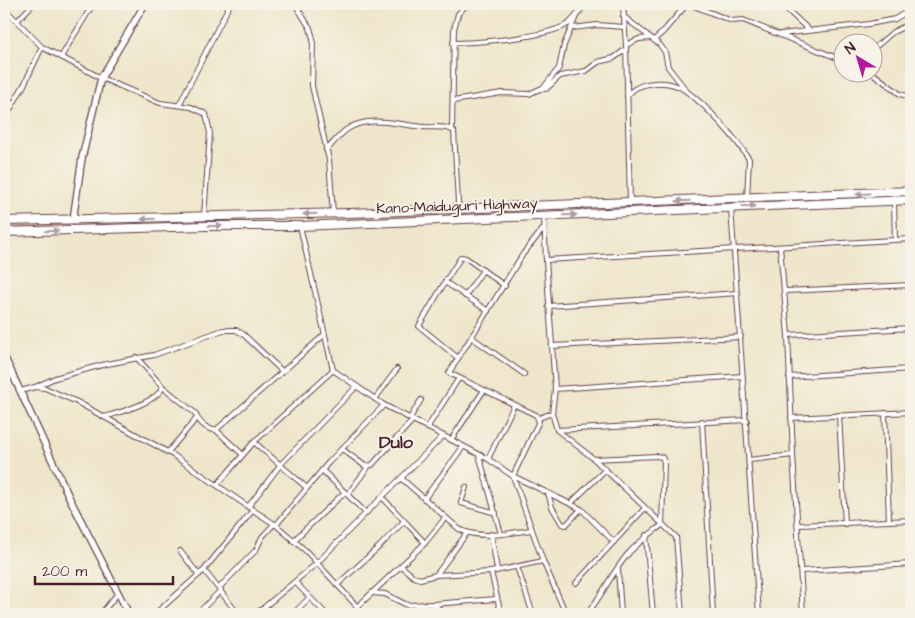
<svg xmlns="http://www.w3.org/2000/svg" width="915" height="618" font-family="'Architects Daughter',sans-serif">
	<rect width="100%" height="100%" fill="#f7f3e8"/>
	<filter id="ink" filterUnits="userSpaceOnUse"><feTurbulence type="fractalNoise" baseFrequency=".02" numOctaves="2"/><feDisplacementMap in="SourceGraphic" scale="10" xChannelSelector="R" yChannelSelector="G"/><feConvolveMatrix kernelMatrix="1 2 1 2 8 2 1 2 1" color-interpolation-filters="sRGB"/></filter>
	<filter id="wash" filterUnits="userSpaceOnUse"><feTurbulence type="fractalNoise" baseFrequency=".0096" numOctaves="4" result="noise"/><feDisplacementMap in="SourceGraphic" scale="20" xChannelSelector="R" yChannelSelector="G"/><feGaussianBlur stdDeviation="1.12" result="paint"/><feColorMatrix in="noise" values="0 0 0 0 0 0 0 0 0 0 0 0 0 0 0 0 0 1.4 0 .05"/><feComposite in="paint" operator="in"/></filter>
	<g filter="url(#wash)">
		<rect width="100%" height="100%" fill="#eee6ca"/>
	</g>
	<g filter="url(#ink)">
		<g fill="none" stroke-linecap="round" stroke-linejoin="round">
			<defs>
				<g id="street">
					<path d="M295,4l15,24 3,11 -1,47 17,74 4,53"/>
					<path d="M623,4l3,41 4,156"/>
					<path d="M689,4l43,17 11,-1 99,40"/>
					<path d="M781,4l28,26"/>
					<path d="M909,4l-1,7 3,4"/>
					<path d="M4,8l38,39 59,31 59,25 31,4 15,7 4,19 -6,83"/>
					<path d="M623,16l37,29 5,7 3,15 18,23"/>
					<path d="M17,21l16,-17"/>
					<path d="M573,28l24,-3 27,2"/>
					<path d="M781,34l88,-10 26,-5 13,-8"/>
					<path d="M654,40l9,-8 24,-28"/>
					<path d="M453,43c28,-1 92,-5 115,-19 7,-5 12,-14 18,-20"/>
					<path d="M626,45l13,-6 12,-1"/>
					<path d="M872,50l21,-18 18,-9"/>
					<path d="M61,57l32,-53"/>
					<path d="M871,72l29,22 11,3"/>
					<path d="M541,89h5l14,-13 26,-5 12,-9 16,-4 12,-9"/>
					<path d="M627,96c12,-16 43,-17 59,-5 21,15 49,46 63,68l-2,39"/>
					<path d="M453,101l49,-8 27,1 15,-7 15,-19 5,-23 13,-31"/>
					<path d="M179,105l51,-101"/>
					<path d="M4,120l20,-35 18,-38"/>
					<path d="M452,129l2,-100 4,-15 9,-10"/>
					<path d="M326,150c7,-6 13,-15 20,-20 22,-16 53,-5 77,-3 10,1 23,-2 31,4l5,89"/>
					<path d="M894,201l1,39"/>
					<path d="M731,208l28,406"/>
					<path d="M544,216l2,44 365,-21"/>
					<path d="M300,226l33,144 51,35 104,54 25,17 30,85 23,53"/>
					<path d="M544,228l-21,26 -74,119 87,42 3,6 -26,55 35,17 4,14 10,17 4,1 15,-16"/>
					<path d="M780,247l8,88 5,120"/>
					<path d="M546,260l9,129 -3,24 5,17 190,-10"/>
					<path d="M445,282l-26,44 39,32"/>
					<path d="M785,291l126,-6"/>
					<path d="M465,296l18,-26"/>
					<path d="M548,306l190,-13"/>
					<path d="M488,311l-43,-29 16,-25 5,1 39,28"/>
					<path d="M788,335l123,-7"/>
					<path d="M471,337l53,37"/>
					<path d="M552,346l189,-9"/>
					<path d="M136,357l27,30 32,26c3,8 11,17 21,17l108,-95"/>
					<path d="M910,369l1,41"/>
					<path d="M789,377l122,-8"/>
					<path d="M35,387l20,-9 47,-13 52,-10 69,-25h13l7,4 39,37"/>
					<path d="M555,389l188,-13"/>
					<path d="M21,391l14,-4 10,1 32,14 96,53 80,55"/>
					<path d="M375,399l22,-30"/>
					<path d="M885,413l4,108"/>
					<path d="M839,415l6,109"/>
					<path d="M105,417c15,-5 51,-14 58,-30"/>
					<path d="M410,418l11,-18"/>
					<path d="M539,418l13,-5"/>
					<path d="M791,418l120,-6"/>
					<path d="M702,421l11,193"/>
					<path d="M427,428l32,-50"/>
					<path d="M216,430l26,24"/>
					<path d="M557,430l37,29"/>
					<path d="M451,440l33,-50"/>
					<path d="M254,442l53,46"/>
					<path d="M342,449l23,17 7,-1 41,-45"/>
					<path d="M168,452l28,-33"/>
					<path d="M479,455l22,79"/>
					<path d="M488,459l26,-54"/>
					<path d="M749,460l44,-5 10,159"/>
					<path d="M402,479l57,50c21,11 50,4 72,1"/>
					<path d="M217,485l37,-43 79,-72"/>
					<path d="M466,487l-5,16 35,10"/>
					<path d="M548,493l33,16 33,33"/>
					<path d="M348,494l20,-27"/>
					<path d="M382,497l43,46"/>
					<path d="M424,499l39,-52"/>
					<path d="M571,503l34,-33"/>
					<path d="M248,507l33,-43 75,-77"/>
					<path d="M366,513l77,-77"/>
					<path d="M276,525l53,-63 55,-57"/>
					<path d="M799,525l112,-5"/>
					<path d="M491,534l6,35"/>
					<path d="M646,535l7,79"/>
					<path d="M293,541l52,-49"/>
					<path d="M180,551l19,24"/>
					<path d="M401,566l13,11 6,2 16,-4 55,-3"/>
					<path d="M517,567l16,47"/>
					<path d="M618,569l3,45"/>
					<path d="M204,570l34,44"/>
					<path d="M802,571l109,-7"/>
					<path d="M436,575l31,-42"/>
					<path d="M295,582l31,32"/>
					<path d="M576,583l69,-75"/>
					<path d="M337,585l43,-39 24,-25"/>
					<path d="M219,588l37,-38 6,-13 12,-13"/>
					<path d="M372,593l13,1 22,11 26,-1 12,10"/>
					<path d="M434,604l62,-5"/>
					<path d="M356,608l69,-65 20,-25"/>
					<path d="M101,614l17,-21"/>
					<path d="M155,614l49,-44 49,-60 23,15 30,26 58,63"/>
					<path d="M197,614l24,-24"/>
					<path d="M256,614l61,-51 49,-50 -44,-43"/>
					<path d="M293,614l16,-16"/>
					<path d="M501,614l-10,-42 52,-11"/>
					<path d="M587,614c15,-18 24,-40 40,-59 10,-12 22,-20 35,-30l2,-63 -2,-5 -6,-1 -62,3 82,78 6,77"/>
				</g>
				<g id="secondary">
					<path d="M73,220l9,-62 19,-80 44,-74"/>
					<path d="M4,356l65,141 60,117"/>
				</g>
				<g id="highway">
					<path d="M4,221l346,-8 561,-22"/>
					<path d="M4,232l200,-6h96l611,-26"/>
				</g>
			</defs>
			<use href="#street" stroke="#633d43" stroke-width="6"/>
			<use href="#secondary" stroke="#633d43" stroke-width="8"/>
			<use href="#highway" stroke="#633d43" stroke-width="10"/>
			<use href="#street" stroke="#fff" stroke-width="4"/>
			<use href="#secondary" stroke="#fff" stroke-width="5.5"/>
			<use href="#highway" stroke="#fff" stroke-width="8"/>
		</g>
		<defs><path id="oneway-solid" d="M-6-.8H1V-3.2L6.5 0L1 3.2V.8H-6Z" transform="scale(1.25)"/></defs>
		<g fill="#ae9aa0">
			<use href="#oneway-solid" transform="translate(863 194) rotate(177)"/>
			<use href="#oneway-solid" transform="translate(683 201) rotate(178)"/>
			<use href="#oneway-solid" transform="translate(749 206) rotate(-2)"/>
			<use href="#oneway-solid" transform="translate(310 214) rotate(178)"/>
			<use href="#oneway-solid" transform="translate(570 215) rotate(-2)"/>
			<use href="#oneway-solid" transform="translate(148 219) rotate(179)"/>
			<use href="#oneway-solid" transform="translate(215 226)"/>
			<use href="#oneway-solid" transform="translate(52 231) rotate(-2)"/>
		</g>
	</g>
	<g text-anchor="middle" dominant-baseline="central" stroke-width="4" stroke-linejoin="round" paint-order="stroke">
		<g font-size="15" fill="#4a1f2b" stroke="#f7f3e8">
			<text transform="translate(457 206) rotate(-2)">Kano-Maiduguri Highway</text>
		</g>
		<g font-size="18" font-weight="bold" fill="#4a1f2b" stroke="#f7f3e8">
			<text x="396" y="442">Dulo</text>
		</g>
	</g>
	<rect width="915" height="618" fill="none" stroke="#f7f3e8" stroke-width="20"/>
	<g transform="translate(858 58) rotate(322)"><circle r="24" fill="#f7f3e8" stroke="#b29e9c"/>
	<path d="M0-4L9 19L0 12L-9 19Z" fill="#b5179e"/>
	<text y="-8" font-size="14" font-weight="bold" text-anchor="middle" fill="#4a1f2b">N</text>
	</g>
	<path d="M35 576v8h138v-8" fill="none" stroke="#4a1f2b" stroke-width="2.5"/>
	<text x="42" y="576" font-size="15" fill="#4a1f2b" stroke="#f7f3e8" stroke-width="4" paint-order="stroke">200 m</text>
</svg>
